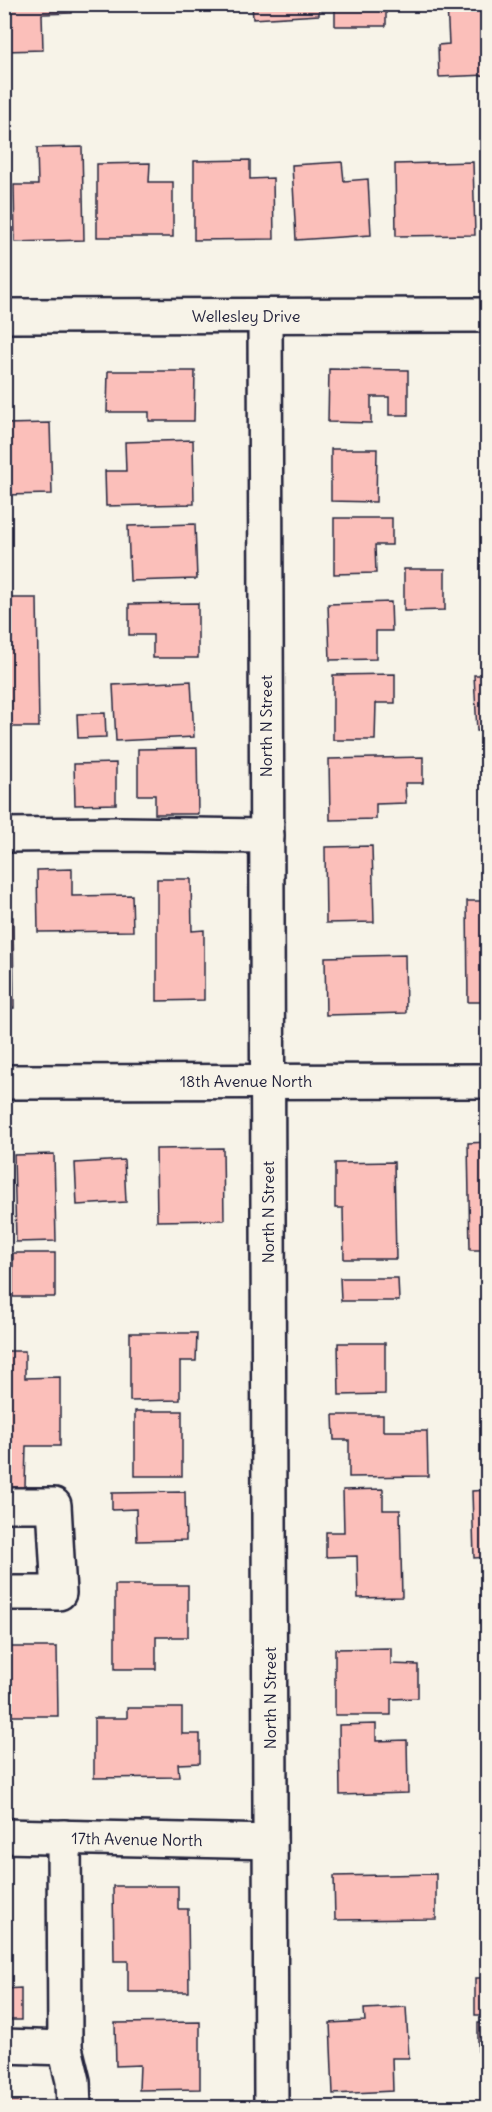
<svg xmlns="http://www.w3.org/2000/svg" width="492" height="2112" font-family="Delius,sans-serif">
	<rect width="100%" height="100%" fill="#f7f3e8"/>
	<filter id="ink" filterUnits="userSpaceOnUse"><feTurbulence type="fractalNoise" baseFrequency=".0167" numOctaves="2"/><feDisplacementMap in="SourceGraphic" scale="12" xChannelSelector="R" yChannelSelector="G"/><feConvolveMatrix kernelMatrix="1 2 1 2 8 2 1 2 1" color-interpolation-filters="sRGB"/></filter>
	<g filter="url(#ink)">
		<g fill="#fbbfba" stroke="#22223b" stroke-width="1.5">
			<path d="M4,4h68v9l-30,1 1,36 -39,1z"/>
			<path d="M252,4h67v11l-66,4z"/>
			<rect x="335" y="4" width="51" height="22"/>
			<path d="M447,4h41v71l-49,2 -1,-32 11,-1z"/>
			<path d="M82,147l2,93 -69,2 -1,-57h24l-1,-37z"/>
			<path d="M250,160v19l23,-1 1,61 -80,1v-79z"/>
			<path d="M342,162l2,19 24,-2 3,56 -75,5 -4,-75z"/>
			<path d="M473,162l2,73 -79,1 -1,-72z"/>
			<path d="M150,163l-1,19h24v55h-76v-73z"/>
			<path d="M329,369l79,1v45h-19v-18h-18v26l-43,-1z"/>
			<path d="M108,371h87l-1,50h-45v-9h-42z"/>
			<path d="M50,423l2,71 -48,1v-71z"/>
			<path d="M193,440l1,64 -88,2 -1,-35h21l-1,-29z"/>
			<path d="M331,449h46l-1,53 -45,-1z"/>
			<path d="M334,518h58v27h-17l1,28 -42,1z"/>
			<path d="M195,524l2,55 -67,2 -2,-55z"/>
			<path d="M404,569h41v41l-41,1z"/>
			<path d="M4,598h33l2,129h-35z"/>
			<path d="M391,602l1,29h-16v28l-46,1 -2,-56z"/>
			<path d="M198,603v55h-45v-23h-24v-31z"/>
			<path d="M395,674v29h-19l-1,37h-42v-65z"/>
			<path d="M474,675h14v56h-11z"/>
			<path d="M191,681l3,56 -78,4 -3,-56z"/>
			<path d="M105,713l1,24 -28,1 -1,-24z"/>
			<path d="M197,748l1,66h-43v-19h-17v-46z"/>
			<path d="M423,757v26h-18l1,20 -30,1v15l-46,1 -1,-61z"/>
			<path d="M116,763v41l-41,1 -1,-41z"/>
			<path d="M372,846l2,76 -48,1 -1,-76z"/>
			<path d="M72,869v27l60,-1 1,36 -95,1 -1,-62z"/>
			<path d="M157,879h34l1,52 12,-1v70l-47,1z"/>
			<path d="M467,901h21v101h-20z"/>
			<path d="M4,917h9l1,91 -10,1z"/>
			<path d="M405,955l1,58 -80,2 -1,-58z"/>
			<path d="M488,1142v108h-18l-2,-107z"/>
			<path d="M223,1148l1,72 -67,1 -1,-72z"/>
			<path d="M54,1154l2,87 -40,1 -2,-87z"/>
			<path d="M124,1160l2,42 -49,3 -2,-42z"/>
			<path d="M394,1162l2,97h-52l-1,-51h-8v-45z"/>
			<rect x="13" y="1253" width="42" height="44"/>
			<path d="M340,1278h58l1,23h-58z"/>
			<path d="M130,1333h67l-1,28h-16v39l-50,1z"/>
			<path d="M338,1343h47v51l-46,1z"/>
			<path d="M4,1351h21v27l35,-1v69h-34l-1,41h-21z"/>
			<rect x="135" y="1411" width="47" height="65"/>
			<path d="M333,1415h50v16h44l1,45 -79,1v-37h-15z"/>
			<path d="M383,1489v21h17l2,87 -44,1 -1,-42 -31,1v-25h18l-1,-42z"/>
			<path d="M488,1490v67l-14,1 -2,-67z"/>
			<path d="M185,1492l1,48 -49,1 -1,-32 -24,1v-17z"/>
			<path d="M115,1585h73v52h-32v32h-41z"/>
			<path d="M4,1647h53l1,69h-54z"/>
			<path d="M391,1648v16l27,1v33l-27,1v16h-56v-66z"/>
			<path d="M127,1708h55v26h18v29l-22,1 1,13 -85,1v-60h33z"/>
			<path d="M376,1724v17l31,-1 1,53 -68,2 -1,-70z"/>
			<path d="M436,1874v45l-101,1 -1,-44z"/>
			<path d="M113,1886h65v23h10l1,83h-61v-31h-14z"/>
			<rect x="475" y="1978" width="13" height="37"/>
			<path d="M21,1988v32h-17v-31z"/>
			<path d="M406,2007l3,51h-17l1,33 -60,3 -3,-71 35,-2 -1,-12z"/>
			<path d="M200,2022v67l-61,1 1,-25 -24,1 -1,-43z"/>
			<rect x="478" y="2023" width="10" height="28"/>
			<path d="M482,2068h6v23h-5z"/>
			<rect x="4" y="2101" width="16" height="7"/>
		</g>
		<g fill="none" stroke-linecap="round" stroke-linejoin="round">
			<defs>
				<g id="minor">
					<path d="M4,316l484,-1"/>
					<path d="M265,316l6,1792"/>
					<path d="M4,835l116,-1 147,2"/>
					<path d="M4,1082l484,-1"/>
					<path d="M4,1505h50l5,88h-55"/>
					<path d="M4,1836l266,6"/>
					<path d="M4,2046l61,2 -1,-211"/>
					<path d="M65,2048l8,33 1,27"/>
				</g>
			</defs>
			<use href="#minor" stroke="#22223b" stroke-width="38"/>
			<use href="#minor" stroke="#f7f3e8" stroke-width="33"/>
		</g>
	</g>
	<g text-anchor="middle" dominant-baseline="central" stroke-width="6" stroke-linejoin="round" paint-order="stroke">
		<g font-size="16" fill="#22223b" stroke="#f7f3e8">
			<text x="246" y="316">Wellesley Drive</text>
			<text transform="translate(266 726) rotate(-90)">North N Street</text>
			<text x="246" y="1081">18th Avenue North</text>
			<text transform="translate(268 1212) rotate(-90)">North N Street</text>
			<text transform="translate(270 1698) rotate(-90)">North N Street</text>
			<text transform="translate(137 1839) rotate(1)">17th Avenue North</text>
		</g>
	</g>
	<rect width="492" height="2112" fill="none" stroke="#f7f3e8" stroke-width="24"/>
	<rect x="12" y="12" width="468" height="2088" fill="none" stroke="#22223b" stroke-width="2" filter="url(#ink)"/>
</svg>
